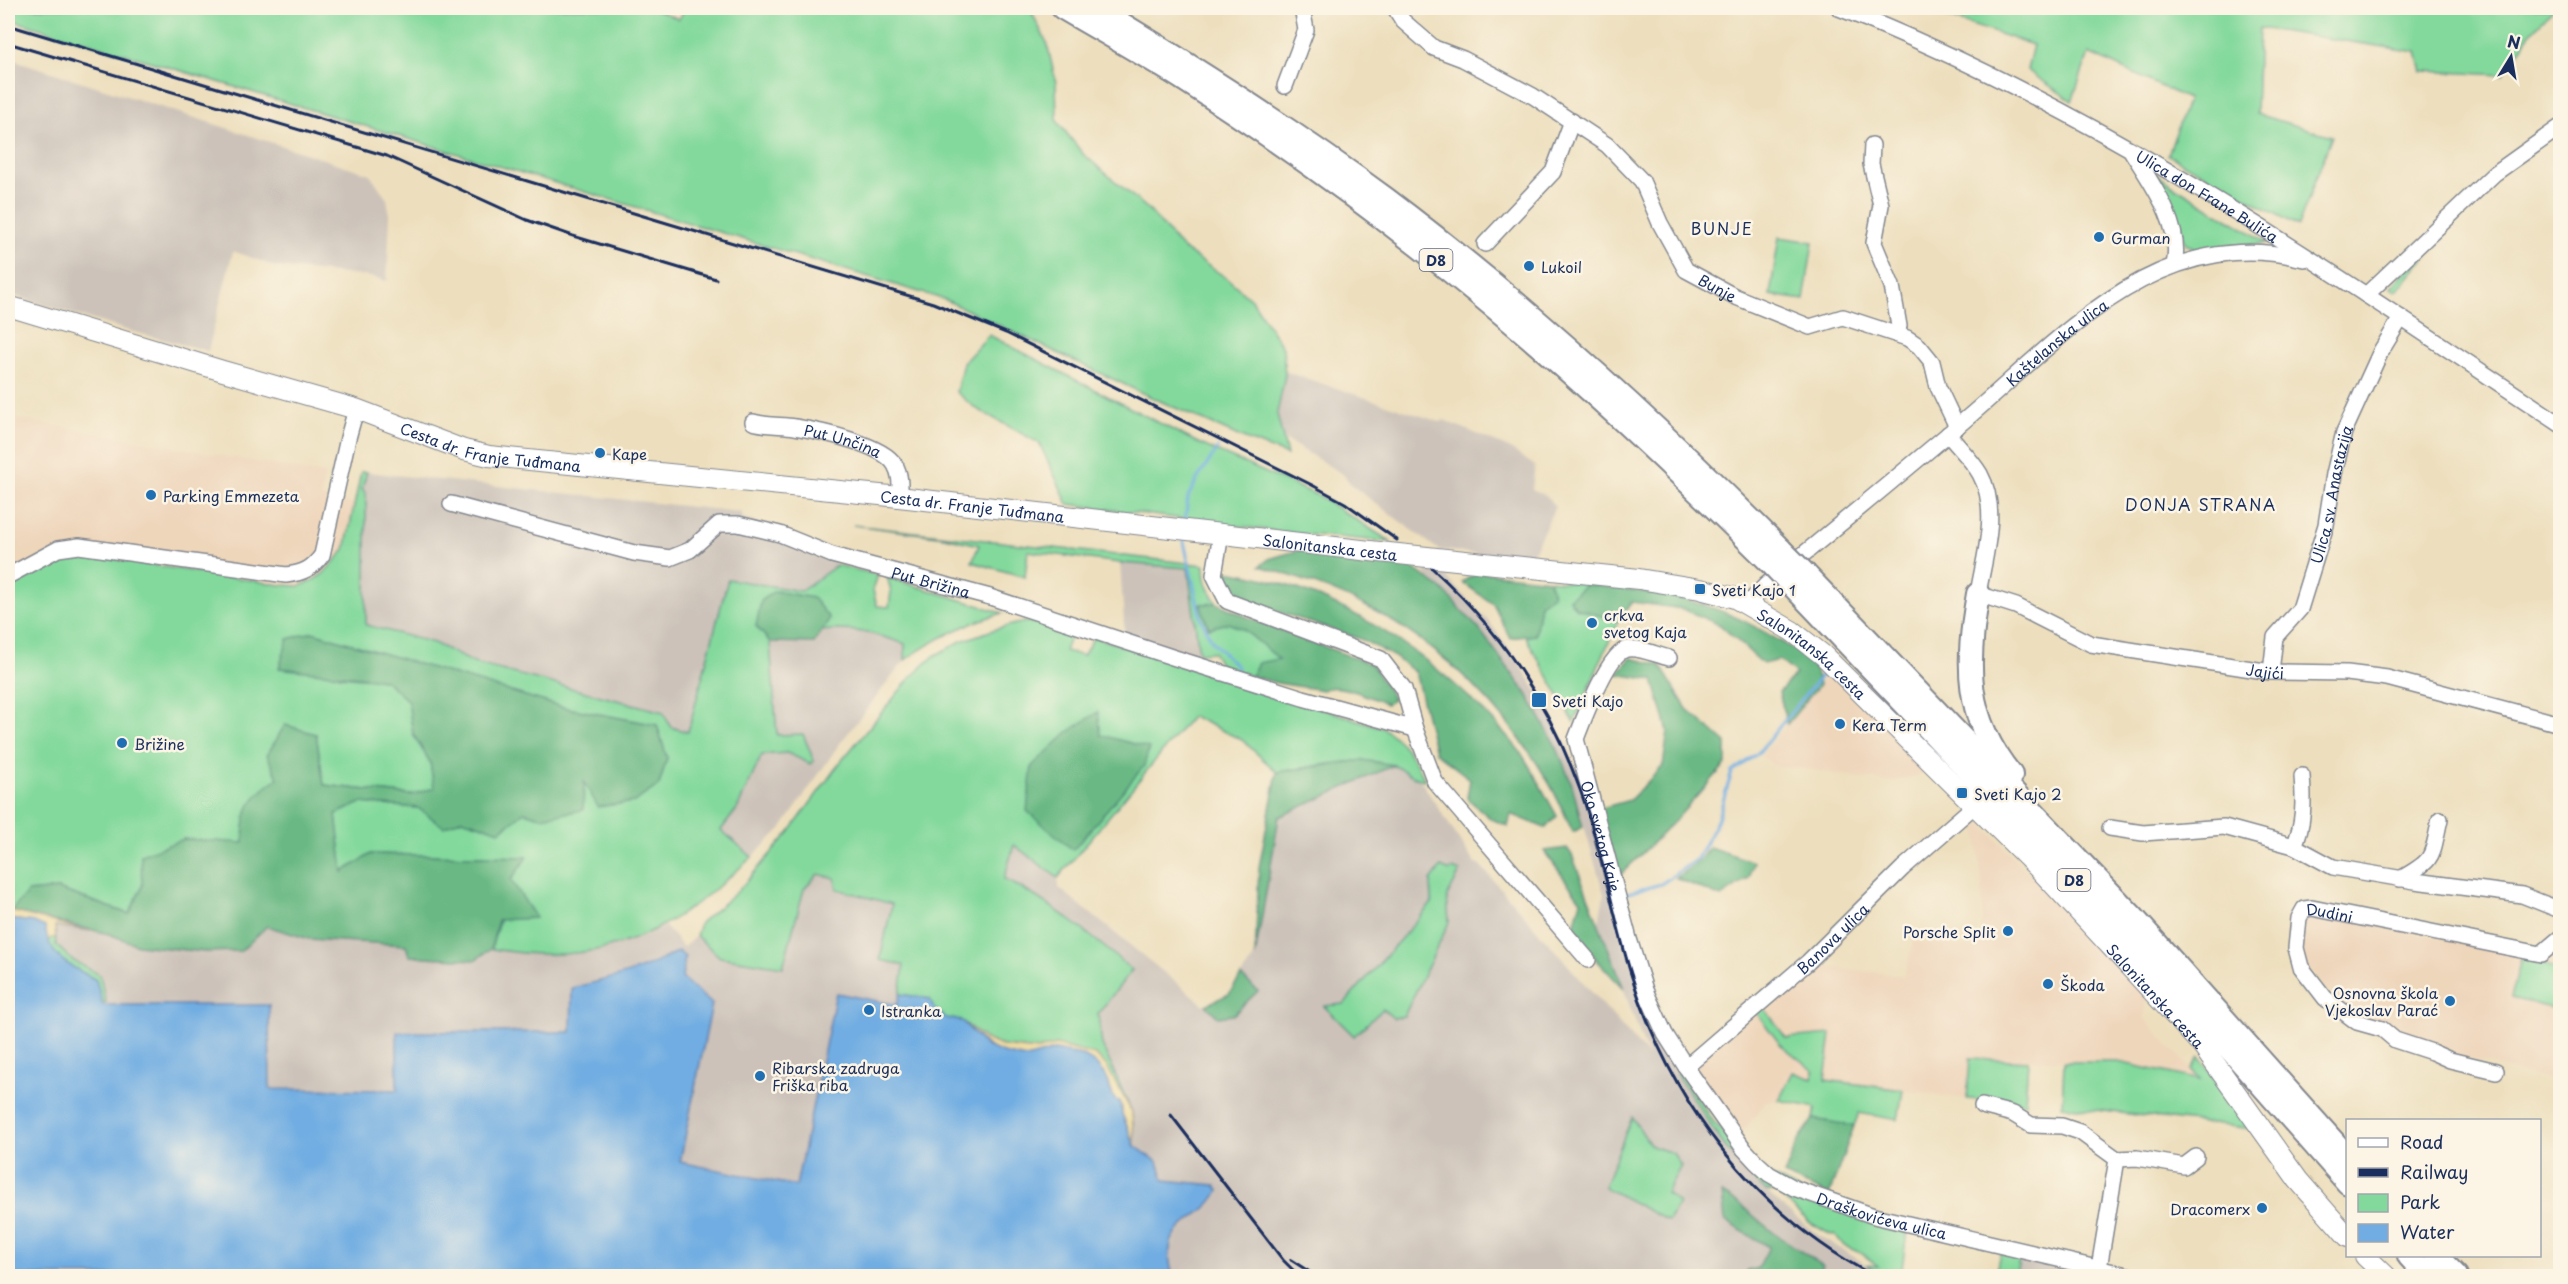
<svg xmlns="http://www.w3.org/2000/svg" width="2568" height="1284" font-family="'Playpen Sans',sans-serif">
	<rect width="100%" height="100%" fill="#fcf5e5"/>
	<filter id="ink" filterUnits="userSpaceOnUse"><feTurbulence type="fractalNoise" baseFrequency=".0167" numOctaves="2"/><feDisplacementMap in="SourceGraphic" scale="12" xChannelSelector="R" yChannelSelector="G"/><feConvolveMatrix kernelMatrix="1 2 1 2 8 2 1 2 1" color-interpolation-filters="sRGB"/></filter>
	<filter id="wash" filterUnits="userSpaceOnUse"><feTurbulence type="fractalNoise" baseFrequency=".008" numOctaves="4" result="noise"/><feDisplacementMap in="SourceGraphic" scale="24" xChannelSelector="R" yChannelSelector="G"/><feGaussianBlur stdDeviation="1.35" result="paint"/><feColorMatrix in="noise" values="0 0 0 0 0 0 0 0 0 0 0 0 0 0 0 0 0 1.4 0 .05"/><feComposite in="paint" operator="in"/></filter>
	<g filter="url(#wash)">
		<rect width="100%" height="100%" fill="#eddfbe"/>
		<g fill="#eed6bb">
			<path d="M8,417l317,57 -4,23 34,7 -10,46 -22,24 -24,12 -211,-31 -59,16 -21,17z"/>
			<path d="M1830,671l100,97 -5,6 -36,8 -90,-14 -23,-1 -15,-11z"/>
			<path d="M1975,817l173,179 -4,21 57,63 -83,-18 -148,-4 -3,41 -142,-19 6,-46 -45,4 -24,-33 55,-43 16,5 71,9 9,-35 60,7 7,-14 2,-17v-32z"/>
			<path d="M2315,912l245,50v121l-101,-27 -69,-34 -34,-7 -31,-27 -22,-25 -2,-23 5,-26z"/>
			<path d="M1755,1011l25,33 34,27 -2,8 -19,-7 -14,28 -13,2 -26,33 -49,-67z"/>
		</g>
		<g fill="#ccc2b9">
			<path d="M8,58l362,116 17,25 3,16 -3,66 -22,-5 -89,-9 -43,-16 -25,100 -82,-21 -118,-36v-53l3,-16 -3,-2z"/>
			<path d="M1284,371l156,51 4,-2 65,28 26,18 -3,23 15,7 8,11 -25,52 -91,-9 -88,-65 -7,-10 -61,-37 -6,-24z"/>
			<path d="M367,472l373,40 4,7 85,29 8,17 -36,27 -73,-12 -40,152 -17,-5 -8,-15 -189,-49 -40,-20 -68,-18v-131l-4,-5z"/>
			<path d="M1120,563l68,5 12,93 -75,-24z"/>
			<path d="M1434,564l55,58 27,36 24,38 26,48 17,40 79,255 17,39 18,30 26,36 30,35 29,27 36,29 67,41h-712l-4,-13v-12l5,-11 9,-16 32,-25 -1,-14 -50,-4 -6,-19 -23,-16 -3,-34 -30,-67 -4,-31 34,-44 -41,-35 -72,-49 -15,-7 10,-34 44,33 1,10 159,128 39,-25 -16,-15 14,-20 24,-139 115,-52 26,15 55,84 5,1 168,191 -49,-134 5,-28 -32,-109 -130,-196 -18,-15z"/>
			<path d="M836,629l33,3 36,13v15l-67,86 -56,82 -30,29 -31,-27 16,-21 25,-54 25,-2 23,11 -7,-30 -26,1 -7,-93 44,1 7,-12z"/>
			<path d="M818,874l17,4 2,12 55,14 -11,56 23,5 -6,40 -62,-12 -40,193 -116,-24 32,-158 -30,-26 3,-21 -7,-5 -32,15 -27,10 -47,11 -1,44h-174v58l-128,-1v-84h-166l-1,-3h3l-5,-27 -28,-15 -16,-15 -1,-19 54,8 29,11 67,7 36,-1 26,-25 42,13 97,6 68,15 17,-11 52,6 102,-19 19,-11 19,22 13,-11 24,21 63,10 21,-78z"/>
			<path d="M2020,1257l93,19h-98z"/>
		</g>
		<g fill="#83d99c" stroke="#4f847d" stroke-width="1.5">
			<path d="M8,8h397l12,3 1,-3h235l26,11 6,-11h341l4,1 17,34 9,40 1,38 26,33 65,55 34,39 46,31 24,21 31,48 2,27 -8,39 10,41 -42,-16 -105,-47 -194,-92 -938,-281z"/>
			<path d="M1919,8h636l-22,22 -30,45 -81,-4 -5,-19 -158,-24 -3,86 76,22 -34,90 -130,-71 20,-56 -99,-46 -17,48 -45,-31 6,-25z"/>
			<path d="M2154,174l114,69 -68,8 -14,-7 -9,-28z"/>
			<path d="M1779,237l34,5 -9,58 -34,-5z"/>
			<path d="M2422,251l5,4 -31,37 -5,-4z"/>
			<path d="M989,335l209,108 121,53 72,46 -109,-10 -214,-28 -29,-61 -64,-35 -19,-16 7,-29z"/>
			<path d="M361,472h6l-5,17 4,5v131l68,18 40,20 189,49 8,15 17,5 40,-153 73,12 36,-26 41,10 -5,15 4,16 12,1 2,-16 -4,-14 116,36c-36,10 -67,25 -98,47v-16c-30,-10 -52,-17 -84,-13l8,-12 -73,7 14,16 7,93 26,-1 11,27 -3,3 -24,-11 -25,2 -25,54 -16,21 31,27c-62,57 -121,101 -211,97 -16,0 -33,-3 -50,-5l20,-69 15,-23 -155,-3 -28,18 -7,-58 25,-11 57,5 26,18 18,-7 38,12 24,-19 17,5 43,-36 50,21 25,-17 8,-27 -10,-33 -95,-18 -250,-75 27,44 46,4 23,21 5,33 17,28 4,26 -23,7 -87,-10 -8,-51 -38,44 -34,66 -60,-5 -42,48 -13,27 -71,-25 -30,3 -20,26v-330c28,-23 43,-30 80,-33l193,30 18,1 13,-5 11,-7 22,-24z"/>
			<path d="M853,525l351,40c-1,15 4,26 13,38l-17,1 8,24 20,-5 15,6 37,30 -29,17 -30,-10 -8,-14 -14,1 -11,-85 -68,-5 -92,-12 -3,26 -53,-15 7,-17 -34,-8z"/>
			<path d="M1549,580l38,4 -18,15 6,9 43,13 -44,101 -49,-86 10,-1 5,-31 13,-9z"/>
			<path d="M1024,622l23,1 26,7 -8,21 18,5 11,-19 289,91c23,16 29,28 42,52 -12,-1 -22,-12 -34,-15 -37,-9 -76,2 -114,7l-35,-32 -50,-24 -134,162 -44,-33 -10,34c47,23 89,58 128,91l-34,44 4,31 30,67 -26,-47 -50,-20 -18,5 -36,-4 -17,-7 -23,-18 -16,-3 -12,-9 -4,-10 -30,-5 4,-29 -24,-5 12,-56 -55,-15 -2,-11 -17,-4 -14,15 -21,78 -63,-10 -24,-21 4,-13 38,-32 50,-57 50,-69 73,-88 23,-21 27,-15 35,-12z"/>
			<path d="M1441,867l9,4 3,-2 7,3 -13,25 2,25 -3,7 -42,87 -11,2 -10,-9 -29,27 -30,-30 20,-2 88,-101 -1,-22z"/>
			<path d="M56,937v8l16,15 28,15 6,27h-4l-6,-22c-18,-11 -42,-19 -49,-40z"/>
			<path d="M2521,959l39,10v41l-49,-12z"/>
			<path d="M1762,1005l24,33 45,-4 -6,46 78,10 -5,30 -39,-7 -5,13 -41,-7 3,-11 -37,-8 14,-28 19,7 2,-8 -34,-27 -25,-33z"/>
			<path d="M2199,1057l55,72 -192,-23 2,-44h54l82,18 -9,-11z"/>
			<path d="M1970,1058l58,3 -3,42 -58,-4z"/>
			<path d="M1680,1070l29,46 42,50 103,51 53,15 -6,44h-16l-19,-11 12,1 -17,-13 -17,-7 -9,-12 -4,1 -22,-13 -33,-30 -10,-1 -13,-12 -30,-35 -44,-66 -2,-5z"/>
			<path d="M1632,1117l19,29 22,7 8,13 -15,27 13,10 -11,18 -64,-34z"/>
			<path d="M2000,1253l20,4 -5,19h-20z"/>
		</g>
		<g fill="#6ab984" stroke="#427471" stroke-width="1.5">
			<path d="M1306,548l98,14 38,27 37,40 48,65 30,54 15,37 11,42 -10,5c-8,-16 -15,-34 -24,-49 -42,-72 -105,-135 -178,-174 -35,-19 -73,-31 -111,-43l9,-7z"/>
			<path d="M1220,570c92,12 174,59 241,120 21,19 43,40 60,63 13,19 24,42 36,63l-12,12 -34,-14 -3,12 -17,-7 -24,-21 3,-19 -35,-27 -20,-80 -22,-16 -30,-16 -129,-43z"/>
			<path d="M1478,572l71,8 4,15 -13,9 -5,31 -25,3 -17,-34 -31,-22z"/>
			<path d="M1587,584c40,6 81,10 120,22 38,12 73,35 107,56l5,23 -32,39 -8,-32 17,-18 -17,-14 -16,4 -43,-39 -37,-16 -51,-7 -14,19 -42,-13 -7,-9z"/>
			<path d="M774,591l39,7 17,21 -16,24 -44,-1 -14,-16 5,-25z"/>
			<path d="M1217,603l41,19 113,42 23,35 -7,5c-15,-6 -50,-23 -64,-14l-46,-7 -26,-7 7,-13 21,-4 -36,-30 -15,-6 -19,5 -9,-24z"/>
			<path d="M312,632l250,75 95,18 10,33 -8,27 -25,17 -36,5 -14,-25 -1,28 -42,7 -17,-5 -24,19 -38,-12 -18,8 -26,-19 -57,-5 -25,11 7,58 28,-18 156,3 -16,23 25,38 -38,2 -7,29 -16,11 -66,-4 -3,-11 -97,-6 -42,-13 -26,25 -36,1 -67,-7 -29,-11 -98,-23 17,-19 30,-3 71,25 13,-27 -1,-32 43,-16 60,4c-2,-34 6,-45 34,-65l-11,-23 18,-30 31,9 8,51 87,10 23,-7 -4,-26 -17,-28 -5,-33 -23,-21 -106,-12 9,-29z"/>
			<path d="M1631,658l29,7 27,44 39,34v21l-54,60 -54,53 -20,-68 32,-9 33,-34 5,-35 -15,-51 -36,-6z"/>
			<path d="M1098,712l3,23 48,13 -5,18 -71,84 -46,-39 5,-45 36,-34z"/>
			<path d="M1363,760l31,5 -115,52 -24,139 4,-89 18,-95z"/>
			<path d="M1709,847l45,15 -5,16 -28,19 -45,-19 24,-18z"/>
			<path d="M1567,848l5,7 52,134 -29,-31 -21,-33 7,-24 -37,-50z"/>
			<path d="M1241,976l17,15 -25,24 -15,2 -12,-12 23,-11z"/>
			<path d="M1813,1119l41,7 -25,69 -45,-20 14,-34z"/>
			<path d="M1722,1193l15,9 37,31 49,33 -4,8 -28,-1 -47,3 3,-5 11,-3 11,-21 -44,-26z"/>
		</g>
		<g fill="#eeda9e" stroke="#84847e" stroke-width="1.5">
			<path d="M11,911l79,20 -35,-5 1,11 -9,3 -3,-13 -10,-5 -26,-3z"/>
			<path d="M962,1021l23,18 17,7 36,4 18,-5 39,10 11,10 26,47 3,34 -13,-32v-7l-7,-7 -11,-25 -49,-25c-9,2 -19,7 -29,8 -28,2 -47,-19 -64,-37z"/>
		</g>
		<path fill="#71ade2" stroke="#466ea0" stroke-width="1.5" d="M8,919l26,3 11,5c5,33 25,38 51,53l7,25h166l1,84 127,1v-58h174l1,-44c36,-9 73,-17 106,-37l7,6 -3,21 30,26 -32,158 116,24 40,-193 61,12 3,-11 30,5 4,9 12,10 16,3 24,25 17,7 23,5 29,-8 27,5 13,8 9,11 11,26 5,1 2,13 13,32 23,16 6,18 51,5 4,5c-15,34 -63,30 -46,86h-1165z"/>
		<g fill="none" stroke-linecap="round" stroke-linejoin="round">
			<g stroke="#71ade2" stroke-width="3">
				<path d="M1185,521l3,-24 10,-19 20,-30"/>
				<path d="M1183,537l18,82 11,22 26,27"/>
				<path d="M1624,894l37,-10 36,-25 20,-38 15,-49 26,-19 68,-83"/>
			</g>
		</g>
	</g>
	<g filter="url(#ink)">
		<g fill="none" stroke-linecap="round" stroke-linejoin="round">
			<defs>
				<g id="minor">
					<path id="s1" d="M1395,8l8,13 31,27 29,11 70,37 74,49 35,36 18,42 26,47 50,27 74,30 33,-10 64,21 12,8 13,16 6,25 19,40"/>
					<path id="s2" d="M1839,8c260,101 491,263 721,416"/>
					<path d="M1285,86l21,-56 -4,-22"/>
					<path d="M1872,145l-1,19 10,41 -7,38 18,43 7,40 -2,8"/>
					<path d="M2132,152c20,32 51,74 42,113"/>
					<path d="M1485,244l68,-72 19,-51"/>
					<path d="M2366,295l128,-121 66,-47"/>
					<path id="s3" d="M753,422c14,4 28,3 42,5 24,4 88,17 100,38 6,10 5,21 5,32"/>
					<path id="s4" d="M1948,434c10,13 24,26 32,40 20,36 4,83 -2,120l38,12 75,38 180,28 76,1 40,5 173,46"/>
					<path id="s5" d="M451,504l183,49 36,5 20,-8 29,-26h19l42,10 52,21 158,42 182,60 131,41 112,31"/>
					<path d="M1221,534l-7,41 13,26 154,58 23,30 11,40 20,53 153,178"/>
					<path d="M8,576l50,-27 21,-3 207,29c17,-2 26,-6 36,-20l26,-117 8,-29"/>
					<path id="s6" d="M1748,604l18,-19c67,-55 134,-110 200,-166 99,-84 193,-196 338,-160"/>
					<path id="s7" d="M1669,658c-13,-3 -29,-11 -42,-9 -19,4 -44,72 -51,90l53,200 16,51 20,44 21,33 58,82 12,13 13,12 25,14 80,28 257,60"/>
					<path id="s8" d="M2271,672l4,-35 25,-28 26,-84 8,-51 10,-42 37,-81 20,-33"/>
					<path d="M2110,828l33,5 81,-6 70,19 39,21 82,14 107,14 38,15"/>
					<path d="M2294,846c10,-22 10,-45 8,-70"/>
					<path d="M2400,879c36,-20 31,-21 40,-60"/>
					<path id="s9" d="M1686,1067l122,-105 95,-94 71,-62"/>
					<path id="s10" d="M2496,1071l-46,-11 -18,-8 -37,-12 -13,-11 -25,-7 -32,-24 -24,-31 -5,-19 3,-30 5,-9 8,-1 229,46 19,-16"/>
					<path d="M1982,1106l31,8 18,11 31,1 18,6 37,27 -18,109"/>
					<path d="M2117,1159l20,-1 47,8 12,-9"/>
				</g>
				<g id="major">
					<path id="s11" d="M8,306l215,65 133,38 108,41 25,6 401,40 489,56 260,27 61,10 35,9 57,33 31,24 219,217 159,172 97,136 50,57"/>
					<path d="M2365,1256l21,20"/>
				</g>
				<g id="highway">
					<path d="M1063,8c39,23 79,45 117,69 95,61 188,127 275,198 111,89 214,187 315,287"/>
					<path d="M1095,8c100,60 197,122 291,191 141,106 271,226 395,351"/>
					<path d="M1806,575l326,341 216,242"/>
					<path d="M1792,585l394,414 162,184"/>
					<path d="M1978,594c-12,69 -14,123 33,181"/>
					<path d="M2409,1256l18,20"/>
					<path d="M2436,1256l20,20"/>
				</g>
			</defs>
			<use href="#minor" stroke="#84878e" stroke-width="18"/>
			<use href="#major" stroke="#84878e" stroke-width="22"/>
			<use href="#highway" stroke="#84878e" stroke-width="26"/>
			<use href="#minor" stroke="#fff" stroke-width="15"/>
			<use href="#major" stroke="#fff" stroke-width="20"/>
			<use href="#highway" stroke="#fff" stroke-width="22"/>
			<g stroke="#1b2f5e" stroke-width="3">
				<path d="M8,25l925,278 73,30 306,152 33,18 52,37"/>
				<path d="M8,43l379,113 140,64 46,16 143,43"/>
				<path d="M1432,568c64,58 113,129 144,211 25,63 35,131 55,195 39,129 124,239 243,302"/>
				<path d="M1171,1115l112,145 16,16"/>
				<path d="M1291,1260l25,16"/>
			</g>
			<defs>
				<g id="highway-bridge">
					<path d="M1781,550l25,25"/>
					<path d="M1770,562l22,23"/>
				</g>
			</defs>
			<use href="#highway-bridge" stroke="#84878e" stroke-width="26" stroke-linecap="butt"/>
			<use href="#highway-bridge" stroke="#fff" stroke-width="22"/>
		</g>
	</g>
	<g fill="#1f6fb2" stroke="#fcf5e5" stroke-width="2">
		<circle cx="2099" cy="237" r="6"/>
		<circle cx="1529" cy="266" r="6"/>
		<circle cx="600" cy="453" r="6"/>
		<circle cx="151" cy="495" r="6"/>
		<rect x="1694" y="583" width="12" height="12" rx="3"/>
		<circle cx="1592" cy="623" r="6"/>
		<rect x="1531" y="692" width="16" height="16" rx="3"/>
		<circle cx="1840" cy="724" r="6"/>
		<circle cx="122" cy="743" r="6"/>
		<rect x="1956" y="787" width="12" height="12" rx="3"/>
		<circle cx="2008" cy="931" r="6"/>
		<circle cx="2048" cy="984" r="6"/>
		<circle cx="2450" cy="1001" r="6"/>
		<circle cx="869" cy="1010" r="6"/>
		<circle cx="760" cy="1076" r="6"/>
		<circle cx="2262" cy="1208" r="6"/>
	</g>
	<g text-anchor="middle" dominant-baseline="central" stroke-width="5" stroke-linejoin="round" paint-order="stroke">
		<g fill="#fcf5e5" stroke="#5e6a86" stroke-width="1.5">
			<rect x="1419.5" y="249" width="33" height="22" rx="4.5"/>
			<rect x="2057.5" y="869" width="33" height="22" rx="4.5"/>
		</g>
		<g font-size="14" font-weight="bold" fill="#1b2f5e">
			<text x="1436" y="260">D8</text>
			<text x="2074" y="880">D8</text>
		</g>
		<g font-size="15" fill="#1b2f5e" stroke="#fcf5e5">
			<text stroke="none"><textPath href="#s2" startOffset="414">Ulica don Frane Bulića</textPath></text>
			<text stroke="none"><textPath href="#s1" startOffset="441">Bunje</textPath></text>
			<text stroke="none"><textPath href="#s6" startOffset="405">Kaštelanska ulica</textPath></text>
			<text stroke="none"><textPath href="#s3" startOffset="92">Put Unčina</textPath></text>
			<text stroke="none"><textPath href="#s11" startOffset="504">Cesta dr. Franje Tuđmana</textPath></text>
			<text stroke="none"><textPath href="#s8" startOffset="192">Ulica sv. Anastazija</textPath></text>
			<text stroke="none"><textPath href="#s11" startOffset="990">Cesta dr. Franje Tuđmana</textPath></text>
			<text stroke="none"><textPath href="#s11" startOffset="1350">Salonitanska cesta</textPath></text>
			<text stroke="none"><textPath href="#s5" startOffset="507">Put Brižina</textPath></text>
			<text stroke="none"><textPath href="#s11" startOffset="1854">Salonitanska cesta</textPath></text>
			<text stroke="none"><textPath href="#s4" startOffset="474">Jajići</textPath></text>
			<text stroke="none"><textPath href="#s7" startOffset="249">Oko svetog Kaje</textPath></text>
			<text stroke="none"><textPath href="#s10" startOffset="314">Dudini</textPath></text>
			<text stroke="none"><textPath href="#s9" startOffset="195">Banova ulica</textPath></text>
			<text stroke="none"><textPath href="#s11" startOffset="2340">Salonitanska cesta</textPath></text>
			<text stroke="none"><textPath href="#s7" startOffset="753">Draškovićeva ulica</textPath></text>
		</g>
		<g font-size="15" fill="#1b2f5e" stroke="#fcf5e5" text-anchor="start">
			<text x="2111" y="237">Gurman</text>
			<text x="1541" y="266">Lukoil</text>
			<text x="612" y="453">Kape</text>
			<text x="163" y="495">Parking Emmezeta</text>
			<text x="1712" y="589">Sveti Kajo 1</text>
			<text x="1604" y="614">crkva<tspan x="1604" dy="17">svetog Kaja</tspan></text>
			<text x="1552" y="700">Sveti Kajo</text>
			<text x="1852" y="724">Kera Term</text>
			<text x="134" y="743">Brižine</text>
			<text x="1974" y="793">Sveti Kajo 2</text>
			<text x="1996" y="931" text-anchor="end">Porsche Split</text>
			<text x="2060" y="984">Škoda</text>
			<text x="2438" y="992" text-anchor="end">Osnovna škola<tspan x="2438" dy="17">Vjekoslav Parać</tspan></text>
			<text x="881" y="1010">Istranka</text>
			<text x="772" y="1067">Ribarska zadruga<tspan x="772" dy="17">Friška riba</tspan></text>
			<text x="2250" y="1208" text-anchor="end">Dracomerx</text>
		</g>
		<g font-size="16" letter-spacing="1.5" fill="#1b2f5e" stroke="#fcf5e5">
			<text x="1722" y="228">BUNJE</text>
			<text x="2201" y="504">DONJA STRANA</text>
		</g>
	</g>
	<rect width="2568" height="1284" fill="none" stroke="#fcf5e5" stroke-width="30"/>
	<rect x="2346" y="1119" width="195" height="138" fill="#fcf5e5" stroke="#a2a6af" stroke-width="1.5"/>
	<rect x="2358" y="1138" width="30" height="9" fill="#ffffff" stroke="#a2a6af" stroke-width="1.5"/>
	<text x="2400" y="1149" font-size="18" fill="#1b2f5e">Road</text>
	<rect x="2358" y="1168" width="30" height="9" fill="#1b2f5e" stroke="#a2a6af" stroke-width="1.5"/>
	<text x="2400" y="1179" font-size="18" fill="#1b2f5e">Railway</text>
	<rect x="2358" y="1194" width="30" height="18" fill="#83d99c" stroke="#a2a6af" stroke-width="1.5"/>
	<text x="2400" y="1209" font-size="18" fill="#1b2f5e">Park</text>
	<rect x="2358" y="1224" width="30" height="18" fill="#71ade2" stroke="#a2a6af" stroke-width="1.5"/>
	<text x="2400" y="1239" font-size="18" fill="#1b2f5e">Water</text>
	<g transform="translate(2511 57) rotate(11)" stroke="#fcf5e5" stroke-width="4.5" paint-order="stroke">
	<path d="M0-4.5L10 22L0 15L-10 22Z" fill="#1b2f5e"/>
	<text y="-9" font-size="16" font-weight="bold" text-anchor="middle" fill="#1b2f5e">N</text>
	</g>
</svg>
